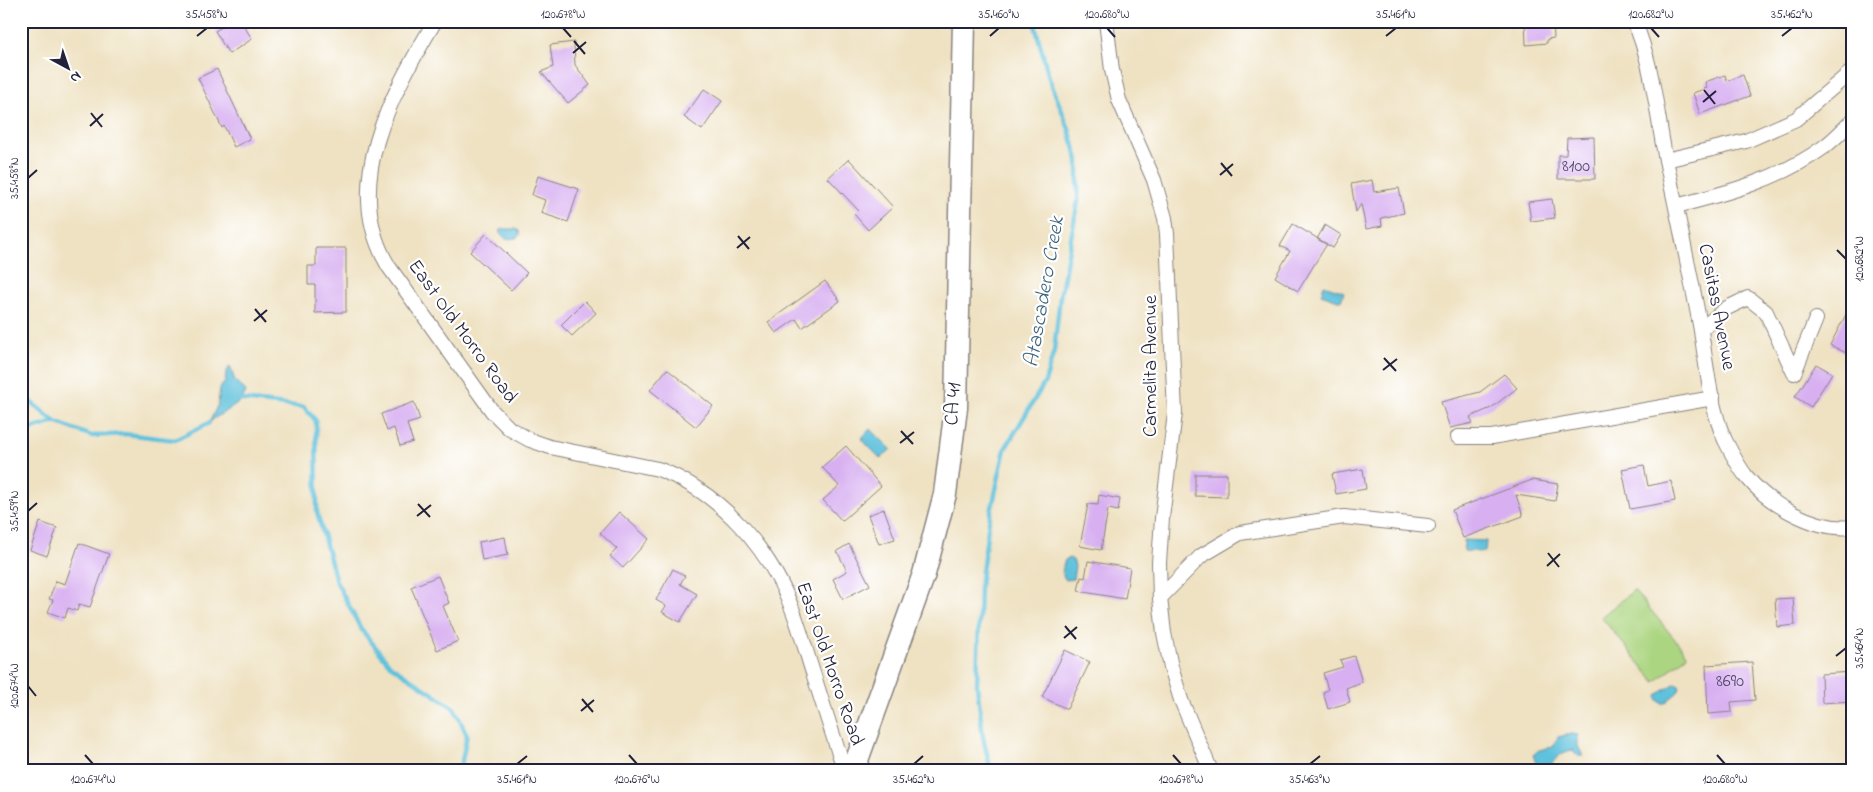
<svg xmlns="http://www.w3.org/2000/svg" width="1873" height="792" font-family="'Indie Flower',sans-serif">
	<rect width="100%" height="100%" fill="#fff"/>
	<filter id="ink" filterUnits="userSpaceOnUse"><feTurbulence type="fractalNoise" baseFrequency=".02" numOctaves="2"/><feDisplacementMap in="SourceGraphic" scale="10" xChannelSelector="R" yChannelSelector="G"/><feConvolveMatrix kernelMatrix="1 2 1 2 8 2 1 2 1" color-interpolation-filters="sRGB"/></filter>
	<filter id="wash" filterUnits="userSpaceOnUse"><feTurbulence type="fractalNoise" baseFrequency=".0096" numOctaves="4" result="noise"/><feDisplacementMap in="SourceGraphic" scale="20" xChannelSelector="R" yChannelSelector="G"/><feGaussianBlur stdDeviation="1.12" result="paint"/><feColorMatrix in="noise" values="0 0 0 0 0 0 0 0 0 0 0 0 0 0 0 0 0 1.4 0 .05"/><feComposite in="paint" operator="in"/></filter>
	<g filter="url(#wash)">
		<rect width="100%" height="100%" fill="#efe2c2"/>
		<path fill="#acd581" stroke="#677c5e" d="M1634,590l54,65 -33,27 -54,-65z"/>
		<g fill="#5ec1dc" stroke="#40728c">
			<path d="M502,229h14l3,2 1,4 -4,3 -10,1 -7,-7z"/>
			<path d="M1324,285l20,7 -3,9 -20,-7z"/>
			<path d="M230,366l5,15 11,10c-5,17 -25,20 -37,32l9,-19 2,-16 5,-6 1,-9z"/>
			<path d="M870,429l21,20 -10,10 -20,-20z"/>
			<path d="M1464,540l22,1 -1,11 -21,-1z"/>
			<path d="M1069,558l4,2 2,6 -2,13 -7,1c-6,-7 -4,-12 -1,-20z"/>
			<path d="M1676,683l4,3 -2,6 -13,11h-4l-3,-3 -1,-5z"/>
			<path d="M1571,734l7,1v11l5,10h-5l-5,-6c-16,2 -14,10 -27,17l-10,-5 -3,-7 6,-5 14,-3 5,-10z"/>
		</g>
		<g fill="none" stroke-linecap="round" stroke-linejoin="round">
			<g stroke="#5ec1dc" stroke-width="4.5">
				<path d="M21,394l34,28 37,14 33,-2 50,6 34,-17"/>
				<path d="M242,400l62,7 12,14 1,91 19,69 25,48 29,36 64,43 13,27 -7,36"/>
				<path d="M21,432l34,-10"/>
				<path d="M991,771l-8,-34 -6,-52 3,-99 9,-65 16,-72 40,-67 9,-31 6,-54 18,-96v-41l-9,-31 -20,-51 -15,-57"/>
			</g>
		</g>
		<g id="blocks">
			<g fill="#d8b0f1">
				<path d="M232,21h9l11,18 -23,15 -14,-23z"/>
				<path d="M1525,21h28l1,17 -7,1v4l-21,2z"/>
				<path d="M574,42l1,23 15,20 -22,18 -27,-31 12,-5 -3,-22z"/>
				<path d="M217,69l33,70 -16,8 -10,-21 -2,2 -24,-50z"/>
				<path d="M1725,75l2,6 16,-6 7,21 -50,18 -7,-21 14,-5 -2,-6z"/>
				<path d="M704,89l18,12 -20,29 -18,-13z"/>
				<path d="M1594,137l1,42h-37v-24h8l1,-17z"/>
				<path d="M849,159l44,48 -25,23 -14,-16 4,-4 -30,-32z"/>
				<path d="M538,176l41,13 -11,33 -27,-9 4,-13 -13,-5z"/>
				<path d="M1372,180l2,12 25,-4 5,25 -23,5 1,8 -16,3 -5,-25 -5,8 -5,-28z"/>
				<path d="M1552,199l3,19 -24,3 -3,-19z"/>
				<path d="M1293,224l34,20 -29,47 -23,-14 15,-26 -10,-5z"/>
				<path d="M1325,225l16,10 -8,13 -16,-9z"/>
				<path d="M486,234l41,39 -16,17 -41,-38z"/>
				<path d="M316,248h30v64l-31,1v-28h-7v-19h8z"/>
				<path d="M825,281l15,20 -38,27 -6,-9 -20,14 -8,-11z"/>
				<path d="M585,301l11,12 -24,23 -11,-11z"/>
				<path d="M1852,303v53l-22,-11z"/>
				<path d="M1816,364l16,9 -21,34 -16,-10z"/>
				<path d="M667,369l46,37 -17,21 -46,-37z"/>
				<path d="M1504,374l13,14 -26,20 -21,9 3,6 -23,5 -9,-26 39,-10z"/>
				<path d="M414,402l6,18 -13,4 6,18 -13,4 -6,-18 -7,3 -6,-17z"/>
				<path d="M846,446l35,40 -39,35 -19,-21 16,-14 -17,-19z"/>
				<path d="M1644,465l4,21 23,-5 4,20 -45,8 -8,-40z"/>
				<path d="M1363,469l3,20 -30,5 -4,-20z"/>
				<path d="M1195,474h32v23l-32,-1z"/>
				<path d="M1532,480l26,4 -3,17 -39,-6 7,21 -60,22 -11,-28z"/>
				<path d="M1099,495l21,4 -2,12 -10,-2 -7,41 -21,-4 8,-42 10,1z"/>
				<path d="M884,509l11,30 -16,5 -11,-29z"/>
				<path d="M619,512l30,27 -26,29 -13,-12 7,-7 -17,-16z"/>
				<path d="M40,522l17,6 -10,28 -17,-6z"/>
				<path d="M505,537l3,18 -26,5 -3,-18z"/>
				<path d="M79,543l30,11 -19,53 -11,-3 -2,7 -9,-3 -3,10 -17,-6 5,-12 -4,-1 7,-18 9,3z"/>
				<path d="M849,544l21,41 -27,14 -10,-20 14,-8 -10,-20z"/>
				<path d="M1088,561l42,7 -5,31 -47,-8 3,-14 4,1z"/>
				<path d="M673,569l12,7 -5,8 17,10 -17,28 -18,-10 4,-6 -10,-6z"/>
				<path d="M438,576l11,27 -6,3 15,35 -21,9 -26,-63z"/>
				<path d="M1793,598l2,27 -18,2 -2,-28z"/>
				<path d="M1065,650l25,12 -23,47 -25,-12z"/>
				<path d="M1354,656l8,26 -16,6 4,14 -22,7 -5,-17 5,-2 -5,-17 20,-6 -3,-7z"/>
				<path d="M1752,662l3,38 -24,2 1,10 -24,2 -2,-49z"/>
				<path d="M1852,672v29l-30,2 -1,-29z"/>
			</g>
		</g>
	</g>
	<g filter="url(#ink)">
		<use href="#blocks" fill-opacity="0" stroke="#88827e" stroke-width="1"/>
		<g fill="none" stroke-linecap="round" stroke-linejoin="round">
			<defs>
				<g id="street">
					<path d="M435,21c-43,73 -96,164 -46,246l103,144 18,18 20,11 20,7 108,22c62,23 112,80 135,142 8,21 14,44 21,65 10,32 20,63 31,95"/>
					<path d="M1106,21l6,49 7,30 35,80 11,38 2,16 8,179 -13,105 -3,45 1,35 4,35 7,34 10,33 30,71"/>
					<path d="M1634,21c18,41 22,86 30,129 12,59 25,117 36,175 6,35 10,83 25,115 6,12 13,26 21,36 23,29 69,55 106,51"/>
					<path d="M1666,160l80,-19 50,-22 56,-48"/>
					<path d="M1676,206c52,-13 104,-27 148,-59 10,-7 19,-17 28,-26"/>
					<path d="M1701,329l26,-21 21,-10 18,14 28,61 22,-54"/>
					<path d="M1458,437h34l221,-39"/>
					<path d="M1160,598l41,-42 39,-23 104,-16 84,9"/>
				</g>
				<path id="primary" d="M853,771l71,-197 21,-80 11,-86 8,-387"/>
			</defs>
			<use href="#street" stroke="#88827e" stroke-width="16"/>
			<use href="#primary" stroke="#88827e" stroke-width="25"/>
			<use href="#street" stroke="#fff" stroke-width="14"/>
			<use href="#primary" stroke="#fff" stroke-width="22"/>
		</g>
	</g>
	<path fill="none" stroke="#22223b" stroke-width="2" d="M563,28l8,9M1107,28l8,9M1651,28l8,9M197,36l10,-8M990,36l9,-8M1386,36l10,-8M1782,36l10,-8M574,41l11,13M573,53l13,-11M1704,90l11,14M1703,102l13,-11M91,113l11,14M90,126l13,-12M1221,163l11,13M1220,175l13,-11M28,178l9,-8M738,236l11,13M737,248l13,-11M1837,250l9,9M255,309l11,13M254,321l13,-11M1384,358l12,13M1383,370l14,-11M901,431l12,13M900,443l14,-11M418,504l12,13M28,511l9,-8M417,516l14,-11M1548,553l11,14M1547,566l13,-12M1065,626l11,13M1064,638l13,-11M1836,656l10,-8M28,686l8,10M582,699l11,13M581,711l13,-11M85,755l8,9M629,755l8,9M1173,755l8,9M1717,755l8,9M517,764l10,-8M914,764l9,-8M1310,764l10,-8"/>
	<g text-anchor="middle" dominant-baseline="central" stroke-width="4.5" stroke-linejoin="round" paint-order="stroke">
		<g font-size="18" fill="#504668">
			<text x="1576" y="167">8100</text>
			<text x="1730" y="682">8690</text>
		</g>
		<g font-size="20" fill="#22223b" stroke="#fff">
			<text transform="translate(1716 307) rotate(79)">Casitas Avenue</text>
			<text transform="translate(462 332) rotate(54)">East Old Morro Road</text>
			<text transform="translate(1151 366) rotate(-90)">Carmelita Avenue</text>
			<text transform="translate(954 404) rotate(-86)">CA 41</text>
			<text transform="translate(829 664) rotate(71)">East Old Morro Road</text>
		</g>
		<g font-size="21" font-style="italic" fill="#3a627b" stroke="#fff">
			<text transform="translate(1045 292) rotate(-80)">Atascadero Creek</text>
		</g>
	</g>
	<rect width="1873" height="792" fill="none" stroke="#fff" stroke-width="55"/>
	<g transform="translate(68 68) rotate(140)" stroke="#ffffff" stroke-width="4" paint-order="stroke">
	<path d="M0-4L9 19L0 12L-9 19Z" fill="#22223b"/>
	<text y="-8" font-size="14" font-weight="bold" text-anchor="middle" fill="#22223b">N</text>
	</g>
	<rect x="28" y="28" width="1818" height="736" fill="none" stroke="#22223b" stroke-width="2"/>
	<g font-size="12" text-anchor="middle" fill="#22223b">
		<text x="207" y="18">35.458°N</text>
		<text x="563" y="18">120.678°W</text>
		<text x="999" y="18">35.460°N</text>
		<text x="1107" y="18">120.680°W</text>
		<text x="1396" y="18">35.461°N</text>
		<text x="1651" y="18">120.682°W</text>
		<text x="1792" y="18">35.462°N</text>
		<text transform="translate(14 178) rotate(-90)" y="4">35.458°N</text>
		<text transform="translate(1859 259) rotate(-90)" y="4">120.682°W</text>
		<text transform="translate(14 511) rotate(-90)" y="4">35.459°N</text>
		<text transform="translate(1859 648) rotate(-90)" y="4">35.464°N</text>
		<text transform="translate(14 686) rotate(-90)" y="4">120.674°W</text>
		<text x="93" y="783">120.674°W</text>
		<text x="517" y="783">35.461°N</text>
		<text x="637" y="783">120.676°W</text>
		<text x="914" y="783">35.462°N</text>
		<text x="1181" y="783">120.678°W</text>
		<text x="1310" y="783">35.463°N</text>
		<text x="1725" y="783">120.680°W</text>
	</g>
</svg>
